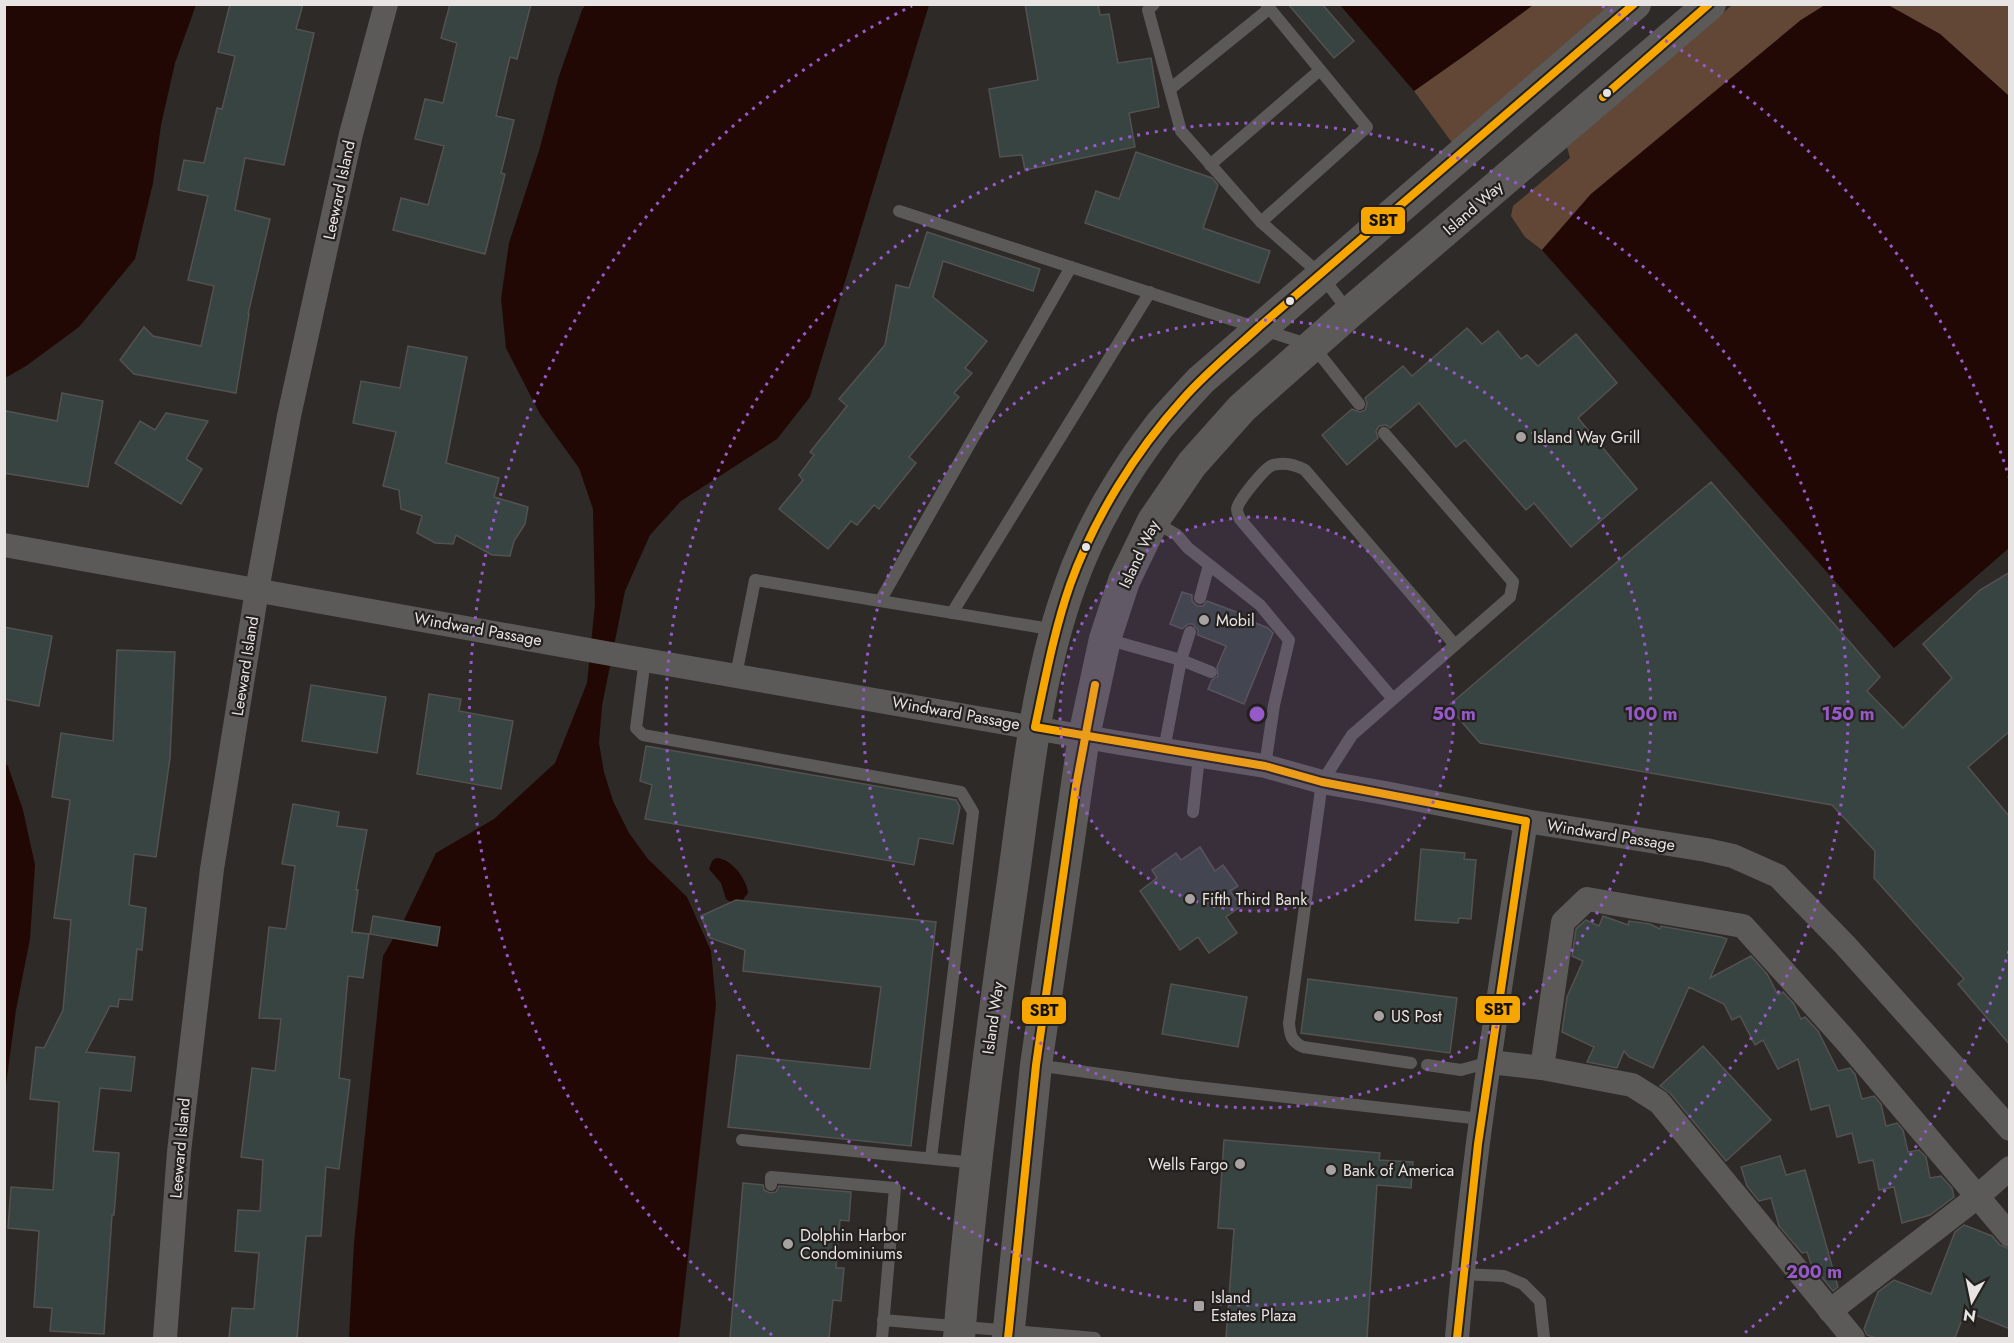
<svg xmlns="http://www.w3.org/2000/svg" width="2014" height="1343" font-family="Jost,sans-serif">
	<rect width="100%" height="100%" fill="#2d2a28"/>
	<g fill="#634736">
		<path d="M1533,5h83l-163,139 -39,-53 54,-38z"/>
		<path d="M1732,5h93l-24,15 -210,174 -49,56 -17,-13 -14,-21 2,-10 57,-48 -3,-11z"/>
		<path d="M1888,5h121v91l-69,-62z"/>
	</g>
	<g fill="#220804">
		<path d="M5,4l191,1 -21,58 -14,62 -8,58 -18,76 -56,68 -53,39 -21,12z"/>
		<path d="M586,4l343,1 -119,392 -33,42 -96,62 -31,34 -25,56 -23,115 -3,37 5,29 9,29 16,32 19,26 39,38 24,54 5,54 -37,333h-330l5,-95 29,-287 21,-36 32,-67 58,-34 61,-56 32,-80 8,-79 -2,-95 -14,-41 -39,-54 -34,-66 -5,-49 8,-56 30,-92 20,-75 23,-66z"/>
		<path d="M1340,5h193l-65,48 -54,38z"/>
		<path d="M1825,5h63l52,29 69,62v452l-115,100 -352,-398 49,-56 210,-174z"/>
		<path d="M5,763l3,3 15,44 12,55 -5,74 -14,71 -11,82z"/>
		<path d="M716,858c15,0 31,21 32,35l-6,8 -11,1 -5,-3 -5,-16 -12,-14 3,-8z"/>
	</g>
	<g fill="#384441" stroke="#535251" stroke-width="1.5">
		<path d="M230,4h73l-7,25 18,4 -30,132 -39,-7 -10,52 35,9 -22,95h1l-13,79 -102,-19 -14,-14 24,-33 9,9 48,10 13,-60 -26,-6 20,-84 -30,-6 6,-30 20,3 13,-55 5,1 13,-53 -17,-4z"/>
		<path d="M450,4h81l-14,55 -7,-2 -14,59 18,4 -13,53 4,1 -20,80 -92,-24 8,-32 27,7 16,-59 -29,-7 10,-40 18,4 14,-60 -16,-5z"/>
		<path d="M1025,4h73l2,11 9,-1 9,49 33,-5 8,49 -30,6 6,34 -110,23 -3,-15 -22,2 -11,-68 49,-9z"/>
		<path d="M1288,4h34l32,37 -20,17z"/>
		<path d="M1136,152l76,26 6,7 -15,43 67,23 -11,32 -174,-60 11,-32 23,8z"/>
		<path d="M927,232l113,37 -7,22 -90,-30 -10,36 54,44 -22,27 7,5 -18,20 5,4 -50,60 7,6 -37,46 -5,-4 -17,20 -6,-4 -23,28 -49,-40 24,-29 -4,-5 15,-20 -4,-3 37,-46 -8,-7 46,-54 11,-60 13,3z"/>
		<path d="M1467,328l15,16 16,-13 23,28 6,-4 11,11 38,-32 41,49 -39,35 59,71 -66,58 -37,-44 -8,7 -61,-70 -9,7 -37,-44 -29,25 -4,-3 -7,1 -3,5 2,7 -31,27 -25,-30 30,-26 8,3 5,-2 2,-7 -2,-5 38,-32 9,10z"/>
		<path d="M408,346l59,11 -21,106 53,15 -5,19 34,10 -3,17 -11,17 -4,15 -18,-1 -36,-20 -3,9 -18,-1 -18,-10 5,-17 -21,-7 -2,-19 -16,-4 13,-54 -43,-9 8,-42 39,7z"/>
		<path d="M62,393l41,8 -15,86 -84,-14v-51l2,-11 51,10z"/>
		<path d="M166,413l42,8 -22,38 16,10 -21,35 -66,-41 25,-42 15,9z"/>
		<path d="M1711,482l169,195 -13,14 36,37 49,-50 -29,-34 57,-54 30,-18v159l-42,36 42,50v228l-52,-61 6,-5 -90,-101 1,-27 -43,-46 -352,-62 -32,-37z"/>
		<path d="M1182,592l10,3v6l5,5h6l4,-5 32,12 -1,3 30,12 5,5 -29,71 -36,-15 4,-9 6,-4 -1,-9 9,-21 -28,-11v-5l-5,-6h-5l-6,5 -12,-5z"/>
		<path d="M4,627l48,9 -13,70 -35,-7z"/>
		<path d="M117,650l58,2 -5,106 -14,99 -22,-3 -5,51 17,3 -4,42 -5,-1 -5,51 -13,-1 -1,8 -8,-1 -24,46 49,5 -4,34 -31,-3 -7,63 26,2 -5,62h-2l-8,119 -54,-3 2,-23 -18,-1 5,-76 -31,-3 3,-41 42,3 6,-88 -29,-3 6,-52 8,1 19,-38 8,-90 -17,-2 16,-118 -18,-3 9,-64 52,8z"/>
		<path d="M311,685l75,12 -9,56 -75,-12z"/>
		<path d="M429,694l32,5 -2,12 54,10 -12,68 -84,-15z"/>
		<path d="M646,746l310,54 4,7 -7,37 -34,-6 -5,27 -269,-46 7,-34 -12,-4z"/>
		<path d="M293,804l46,8 -2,14 30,4 -11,60h2l-6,42 17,2 -6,44 -15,-2 -9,102 11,2 -11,89 -13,-2 -5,69h-15l-9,102h-68l3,-30 22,1 5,-56 -24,-2 3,-41 22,1 3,-51 -22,-3 11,-89 23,3 6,-52 -22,-1 10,-91 17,2 9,-63 -13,-2z"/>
		<path d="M1200,847l15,24 8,-6 15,21 -8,5 11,15 -15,11 11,16 -28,20 -11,-16 -18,13 -40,-59 17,-13 -5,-8 24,-17 5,7z"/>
		<path d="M1421,849l44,4 -1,6 12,1 -5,59 -12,-1 -1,5 -43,-3z"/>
		<path d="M736,900l200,22 -25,224 -183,-19 9,-72 133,14 11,-82 -138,-16 2,-21 -35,-12 -9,-22z"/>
		<path d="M373,916l67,11 -3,19 -67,-12z"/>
		<path d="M1603,916l25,9 1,-4 21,3 10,5 1,-3 60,11 6,2 -17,39 41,-22 16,18 11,21 5,-3 11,12 7,15 4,-2 13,14 20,40 12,-3 5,6 7,25 12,-3 7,8 5,22 11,-3 6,7 5,22 11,-2 7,7 4,21 11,-2 11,12 2,9 -24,18 -28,8 -8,-36 -15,3 -6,-30 -14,3 -7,-30 -15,4 -8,-32 -18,5 -13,-51 -20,10 -15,-29 -8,5 -15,-29 -8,4 -8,-16 -35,-17 -36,81 -24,-11 -5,-6 -7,17 -30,-6 7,-15 -32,-15 5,-35 16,-36 -11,-5 4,-27 10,-9 13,6z"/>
		<path d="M1308,979l149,19 -7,55 -149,-20z"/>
		<path d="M1171,984l76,13 -9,50 -76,-13z"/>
		<path d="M1703,1046l68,74 -45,41 -56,-68 -10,-7z"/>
		<path d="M1224,1140l156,13 -1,7 34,2 -2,26 -34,-3 -10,153h-141l8,-109 -16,-1z"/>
		<path d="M1780,1156l6,19 19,-5 33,117 -5,4 -22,-27 -4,-12 -5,1 -23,-27 -8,-28 -12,3 -12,-15 -6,-19z"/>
		<path d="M743,1183l20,2 1,5 6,3 6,-1 3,-6 72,6 -2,29 -9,-1 -4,48h8l-3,33 -8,-1 -4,38h-99z"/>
		<path d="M1964,1225l28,11 8,9 10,4v80l-45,-18 -10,27h-79l-9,-3 -3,-6 14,-37 16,-12 37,14 24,-62z"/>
	</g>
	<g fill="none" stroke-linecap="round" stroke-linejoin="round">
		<g stroke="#5b5a59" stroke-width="12">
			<path d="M1154,4l-6,6 33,121 80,91 60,53 28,37"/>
			<path d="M1170,89l99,-80"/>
			<path d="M1210,165l110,-95"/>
			<path d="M899,211l414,135 46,58"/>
			<path d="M1261,222l106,-95 -101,-123"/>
			<path d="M1384,433l129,149 -3,15 -158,138 -30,47 -33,241c1,12 2,18 14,24l108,16"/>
			<path d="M1153,521l24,14 11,13 72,57 29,35 -15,65 -9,61"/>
			<path d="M1200,598l9,-33"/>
			<path d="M880,601l176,29"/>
			<path d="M952,613l198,-321"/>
			<path d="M1106,639l75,21 30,12"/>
			<path d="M645,659l-9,69 7,7 318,57 12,20 -42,346"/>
			<path d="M736,675l19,-95 125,21 191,-334"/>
			<path d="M1393,699l-153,-180c-1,-3 -3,-6 -3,-10 1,-8 28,-42 36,-44 11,-3 23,0 32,5l150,175"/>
			<path d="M1164,750l17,-90 9,-28"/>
			<path d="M1193,812l6,-56"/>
			<path d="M1036,1065l143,20 302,34"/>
			<path d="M1427,1065l34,5 29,-8"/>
			<path d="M742,1140l233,23"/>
			<path d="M771,1185v-8l124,11 -13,150"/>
			<path d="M1462,1274l42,2 19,8 17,17 4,37"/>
			<path d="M883,1320l212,18"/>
		</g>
		<g stroke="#5b5a59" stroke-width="24">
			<path d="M4,545l618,111 498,87 145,23 57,16 63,11 141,28 180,29 27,6 45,20 67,69 165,184"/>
			<path d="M1490,1062l52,6 90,17 27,17 194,236"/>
			<path d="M1542,1068l21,-146 24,-23 156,27 103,115 164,194"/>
			<path d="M1830,1311l147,-114 33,-29"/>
			<path d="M165,1338l14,-186 33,-283 45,-279 32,-174 62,-282 35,-130"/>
			<path d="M1457,1338c14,-173 42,-345 69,-517"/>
		</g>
		<g stroke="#5b5a59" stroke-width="32">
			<path d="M959,1338c12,-153 32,-305 54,-457 14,-99 23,-203 58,-298 19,-54 53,-112 89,-158 13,-15 27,-30 41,-45l434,-376"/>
			<path d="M1008,1338l28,-273 48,-329 21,-97 19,-58 29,-60 39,-57 50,-56 107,-95 361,-309"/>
		</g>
		<defs>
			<g id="bus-1">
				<path d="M1603,97l106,-93"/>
				<path d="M1008,1338l28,-273 40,-279 19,-101"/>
				<path d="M1457,1338l21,-194 48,-323 -204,-39 -57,-16 -230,-39c10,-47 19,-96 35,-142 24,-67 65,-133 113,-186 23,-26 50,-48 76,-72l375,-323"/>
			</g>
		</defs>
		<use href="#bus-1" stroke="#24201e" stroke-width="12"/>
		<use href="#bus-1" stroke="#f7a600" stroke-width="8"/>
	</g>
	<circle cx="1257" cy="714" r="197" fill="#965ac8" fill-opacity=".12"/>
	<g fill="none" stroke="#965ac8" stroke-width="3" stroke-dasharray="3 6">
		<circle cx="1257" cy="714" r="197"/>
		<circle cx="1257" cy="714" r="394"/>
		<circle cx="1257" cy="714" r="591"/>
		<path d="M2009 951A788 788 0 0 1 1742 1335M772 1335A788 788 0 0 1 912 6M1602 6A788 788 0 0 1 2009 477"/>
	</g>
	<g fill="#e7e4e3" stroke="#24201e" stroke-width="2">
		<circle cx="1607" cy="93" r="5"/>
		<circle cx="1290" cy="301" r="5"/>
		<circle cx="1086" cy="547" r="5"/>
	</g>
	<g fill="#a6a3a2" stroke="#24201e" stroke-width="2">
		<circle cx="1521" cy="437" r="6"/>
		<circle cx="1204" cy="620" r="6"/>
		<circle cx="1190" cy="899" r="6"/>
		<circle cx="1379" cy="1016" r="6"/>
		<circle cx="1240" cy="1164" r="6"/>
		<circle cx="1331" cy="1170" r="6"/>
		<circle cx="788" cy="1244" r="6"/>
		<rect x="1193" y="1300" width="12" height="12" rx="3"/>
	</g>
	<g text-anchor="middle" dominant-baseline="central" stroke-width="4.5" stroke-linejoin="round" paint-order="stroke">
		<g font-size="16" fill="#e7e4e3" stroke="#24201e">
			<text transform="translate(339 190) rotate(-78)">Leeward Island</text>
			<text transform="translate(1473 208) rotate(-41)">Island Way</text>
			<text transform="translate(1139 554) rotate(-65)">Island Way</text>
			<text transform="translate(478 629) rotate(10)">Windward Passage</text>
			<text transform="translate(245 666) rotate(-81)">Leeward Island</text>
			<text transform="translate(956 713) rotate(10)">Windward Passage</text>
			<text transform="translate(1611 835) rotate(9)">Windward Passage</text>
			<text transform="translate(993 1018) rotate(-82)">Island Way</text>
			<text transform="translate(180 1148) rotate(-85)">Leeward Island</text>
		</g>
		<g font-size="16" fill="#e7e4e3" stroke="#24201e" text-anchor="start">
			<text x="1533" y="437">Island Way Grill</text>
			<text x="1216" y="620">Mobil</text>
			<text x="1202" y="899">Fifth Third Bank</text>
			<text x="1391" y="1016">US Post</text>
			<text x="1228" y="1164" text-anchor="end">Wells Fargo</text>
			<text x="1343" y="1170">Bank of America</text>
			<text x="800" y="1235">Dolphin Harbor<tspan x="800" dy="18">Condominiums</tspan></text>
			<text x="1211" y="1297">Island<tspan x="1211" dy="18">Estates Plaza</tspan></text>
		</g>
	</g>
	<circle cx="1257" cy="714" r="9" fill="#965ac8" stroke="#24201e" stroke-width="3"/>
	<g font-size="18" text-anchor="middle" font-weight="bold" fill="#965ac8" stroke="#24201e" stroke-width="4.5" stroke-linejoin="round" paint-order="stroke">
		<text x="1454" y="720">50 m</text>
		<text x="1651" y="720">100 m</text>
		<text x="1848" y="720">150 m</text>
		<text x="1814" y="1278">200 m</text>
	</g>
	<g stroke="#24201e" stroke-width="2">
		<rect x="1360" y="206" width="46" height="29" rx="6" fill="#f7a600"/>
		<rect x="1475" y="995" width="46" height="29" rx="6" fill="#f7a600"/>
		<rect x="1021" y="996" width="46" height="29" rx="6" fill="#f7a600"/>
	</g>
	<g font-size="16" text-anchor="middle" font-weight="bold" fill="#111">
		<text x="1383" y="226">SBT</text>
		<text x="1498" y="1015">SBT</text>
		<text x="1044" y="1016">SBT</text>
	</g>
	<rect width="2014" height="1343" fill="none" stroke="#e7e4e3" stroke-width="12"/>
	<g transform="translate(1972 1301) rotate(189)" stroke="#24201e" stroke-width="4.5" paint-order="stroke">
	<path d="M0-4.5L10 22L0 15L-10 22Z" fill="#e7e4e3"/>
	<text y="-9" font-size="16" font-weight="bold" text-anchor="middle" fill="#e7e4e3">N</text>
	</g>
</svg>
